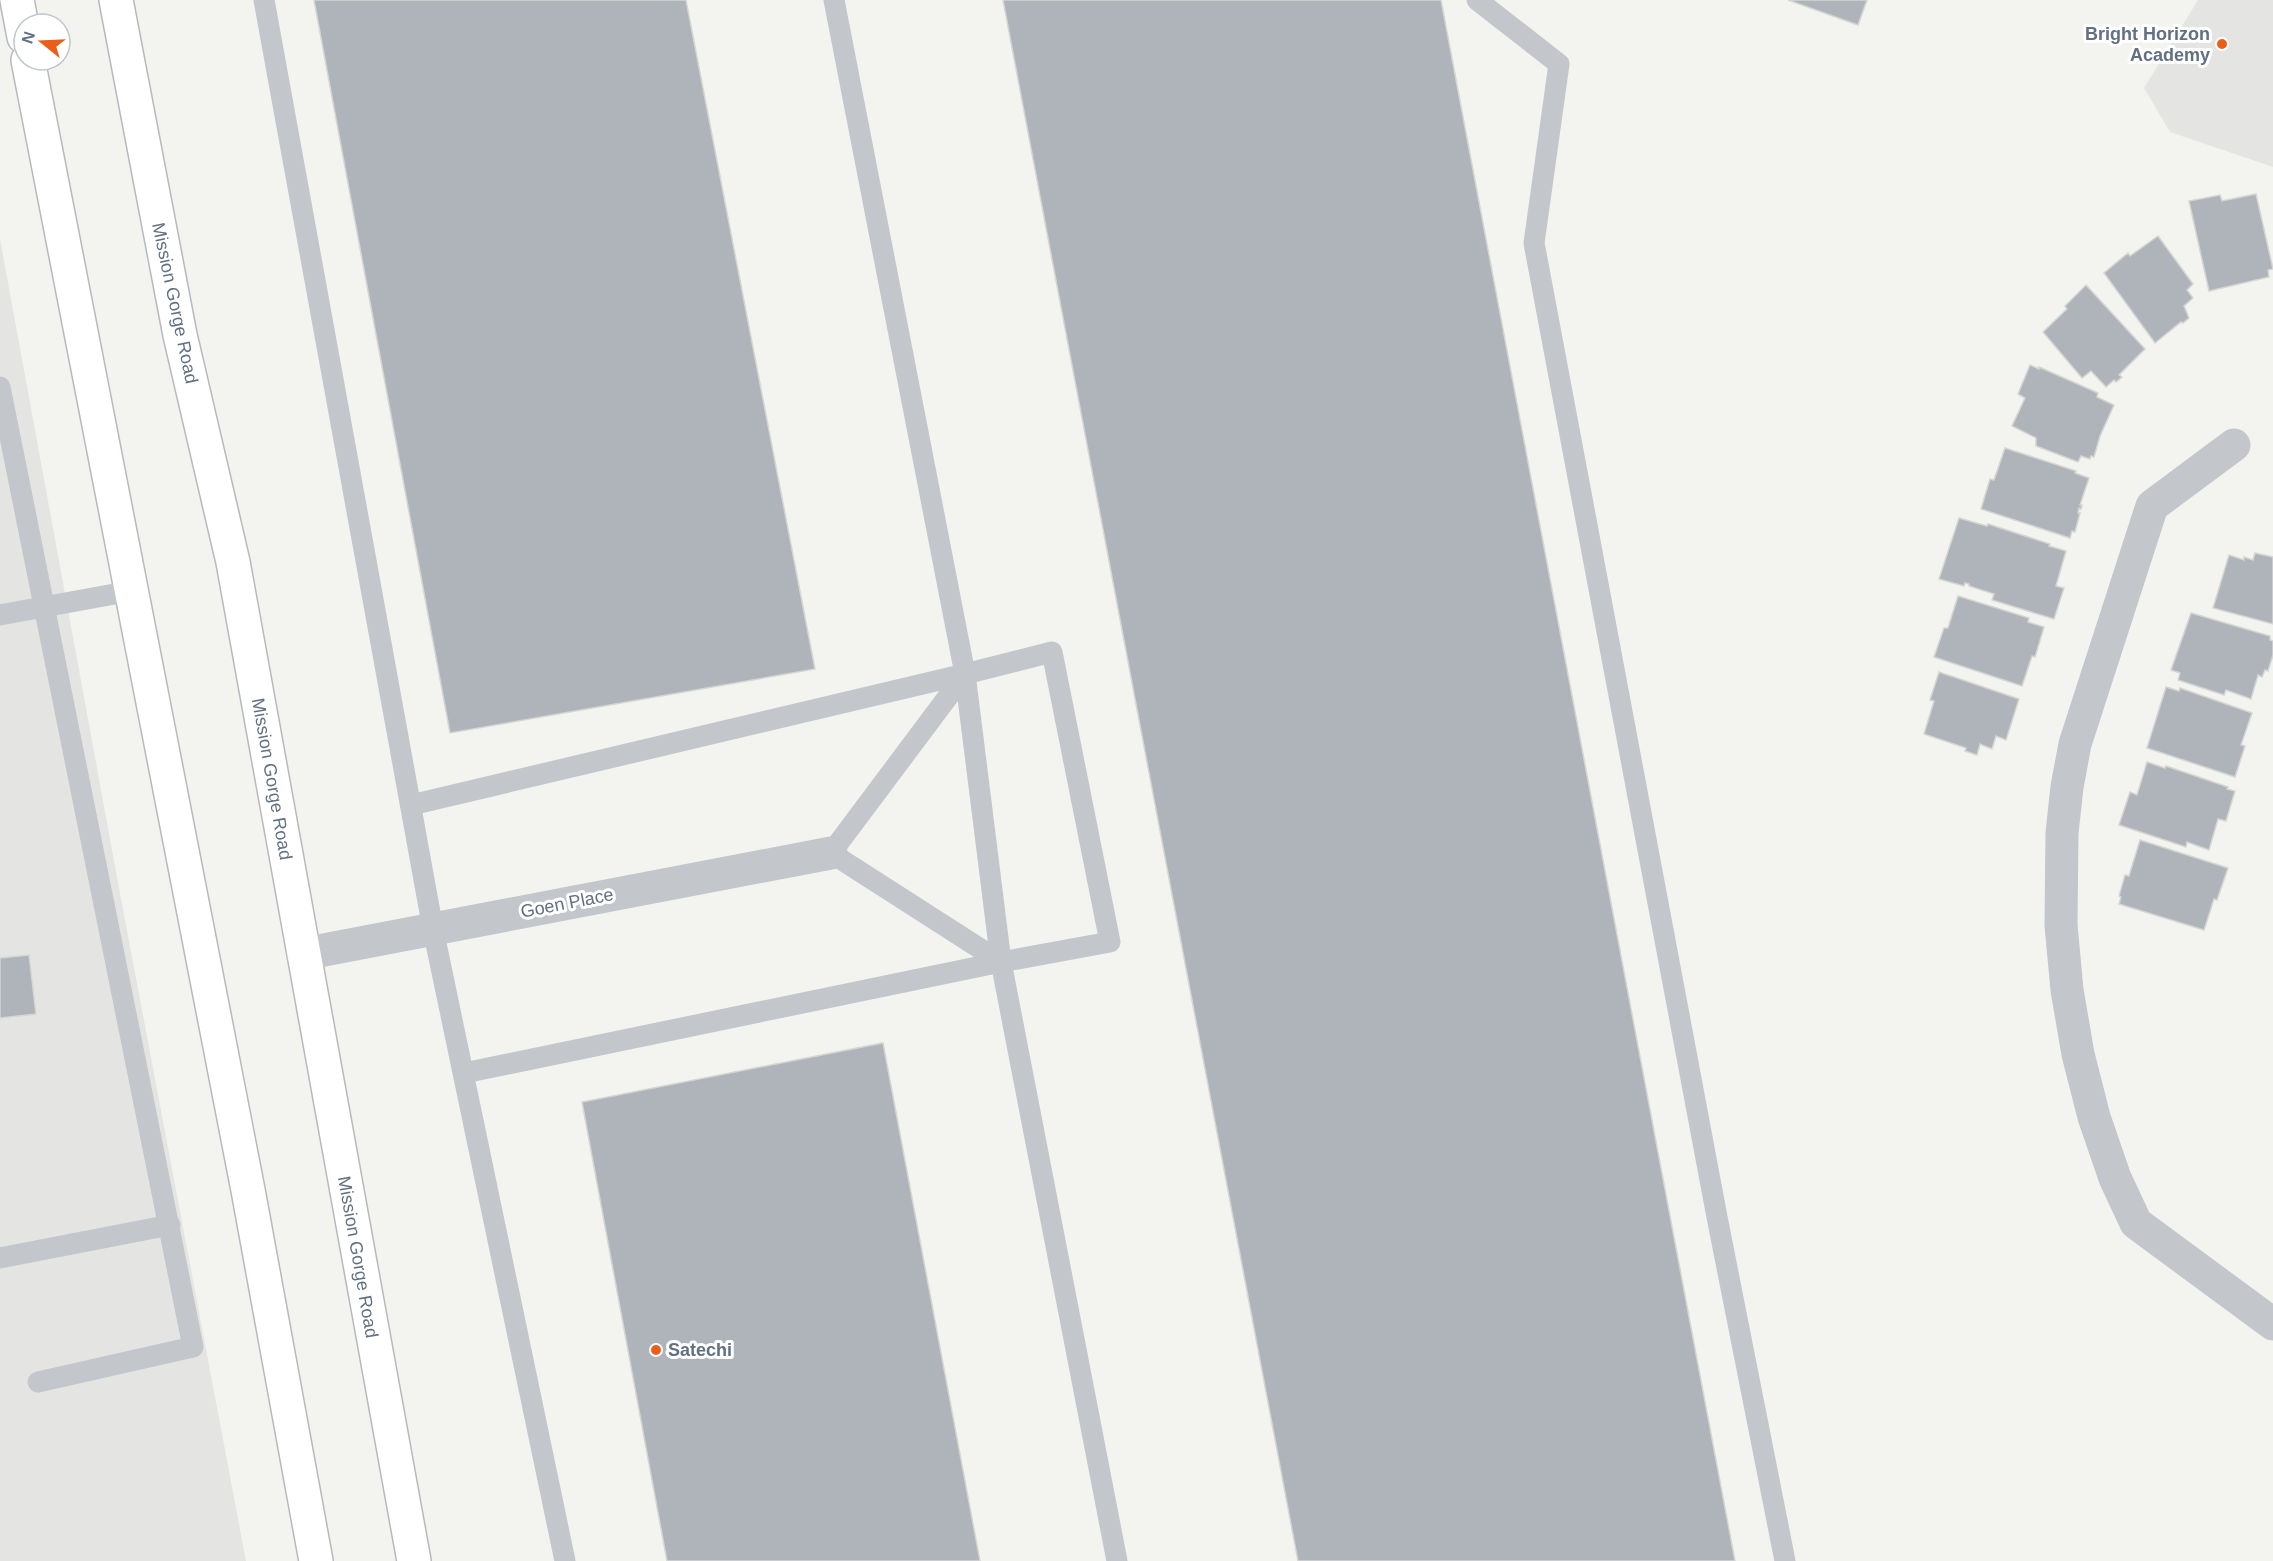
<svg xmlns="http://www.w3.org/2000/svg" width="2273" height="1561" font-family="Helvetica,sans-serif">
	<rect width="100%" height="100%" fill="#f3f4ef"/>
	<g fill="#e4e5e3">
		<path d="M2198,0h75v167l-103,-35 -26,-44z"/>
		<path d="M0,239l119,649 127,673h-246z"/>
	</g>
	<g fill="#aeb4ba" stroke="#d5d5d2" stroke-width="1.5">
		<path d="M314,0h372l129,669 -365,64z"/>
		<path d="M1003,0h438l294,1561h-437z"/>
		<path d="M1788,0h79l-9,25z"/>
		<path d="M2256,194l17,75 -5,1 1,7 -60,14 -20,-90 31,-6 2,6z"/>
		<path d="M2158,236l35,48 -6,6 6,8 -9,8 5,12 -6,5 -2,-1 -26,21 -51,-70 24,-20 2,3z"/>
		<path d="M2086,285l59,64 -26,26 3,2 -6,5 -2,-2 -8,7 -15,-16 -9,7 -39,-46 24,-23 -2,-3z"/>
		<path d="M2030,365l9,4v-2l59,26 -1,4 17,8 -14,31 -6,21 -3,-1 -1,3 -9,-3 -3,6 -42,-16v-8l-24,-12 13,-28 -7,-4z"/>
		<path d="M2005,448l71,23 -1,2 14,5 -9,27h2l-1,4 -2,-1 -1,5h2l-5,19 -3,-1 -2,7 -89,-29 9,-30 4,1z"/>
		<path d="M1959,518l28,8 1,-2 62,20 -1,2 17,5 -10,35 8,2 -10,31 -62,-19 2,-6 -25,-8v-2l-4,-1 -1,3 -25,-7z"/>
		<path d="M2255,553l18,4v67l-60,-16 16,-53 15,5v-3l9,3z"/>
		<path d="M1958,596l71,22 -1,4 16,5 -9,30 -3,-1 -10,30 -88,-29 10,-29h4z"/>
		<path d="M2191,613l79,23v4l3,1v14l-5,16 -3,-1 -3,7 -4,-2 -7,24 -25,-9 -2,5 -46,-15 2,-7 -9,-3z"/>
		<path d="M1939,672l80,27 -13,41 -10,-4 -4,13 -12,-5 -3,11 -12,-4 1,-3 -42,-14 10,-33 -4,-1z"/>
		<path d="M2166,687l13,4 1,-3 72,25 -11,32 4,1 -10,31 -88,-29z"/>
		<path d="M2147,762l18,6 1,-2 62,21 -1,2 8,2 -9,30 -8,-2 -9,31 -22,-8 -1,5 -67,-22 11,-33 7,3z"/>
		<path d="M2140,840l88,28 -11,32 -3,-1 -10,31 -85,-26 2,-7 -2,-1 6,-21 4,1z"/>
		<path d="M29,955l7,59 -36,4v-60z"/>
		<path d="M883,1043l97,518h-313l-85,-459z"/>
	</g>
	<g fill="none" stroke-linecap="round" stroke-linejoin="round">
		<defs>
			<g id="primary">
				<path d="M17,0l7,37"/>
				<path d="M116,0l64,335 53,227 181,999"/>
				<path d="M28,60l220,1130 68,371"/>
			</g>
		</defs>
		<use href="#primary" stroke="#b6b9bd" stroke-width="36"/>
		<g stroke="#c3c6ca" stroke-width="21">
			<path d="M264,0l169,929 132,632"/>
			<path d="M1477,0l82,64 -25,179 183,974 68,344"/>
			<path d="M0,387l193,960 -155,35"/>
			<path d="M0,615l131,-24"/>
			<path d="M965,674l36,288 116,599"/>
			<path d="M411,805l554,-131 -131,-674"/>
			<path d="M464,1073l537,-111 109,-20 -58,-290 -87,22 -134,179 170,109"/>
			<path d="M0,1258l170,-33"/>
		</g>
		<g stroke="#c3c6ca" stroke-width="33">
			<path d="M2234,445l-82,61 -77,238 -8,43 -5,46 -1,92 6,65 11,64 16,63 21,61 21,45 137,101"/>
			<path d="M303,954l528,-101"/>
		</g>
		<use href="#primary" stroke="#fff" stroke-width="33"/>
	</g>
	<g fill="#ea5e19" stroke="#fff" stroke-width="2">
		<circle cx="2222" cy="44" r="6"/>
		<circle cx="656" cy="1350" r="6"/>
	</g>
	<g text-anchor="middle" dominant-baseline="central" stroke-width="6" stroke-linejoin="round" paint-order="stroke">
		<g font-size="18" font-weight="bold" fill="#617082" stroke="#fff" text-anchor="end">
			<text x="2210" y="34">Bright Horizon<tspan x="2210" dy="21">Academy</tspan></text>
			<text x="668" y="1350" text-anchor="start">Satechi</text>
		</g>
		<g font-size="18" fill="#617082" stroke="#fff">
			<text transform="translate(175 303) rotate(78)">Mission Gorge Road</text>
			<text transform="translate(272 779) rotate(80)">Mission Gorge Road</text>
			<text transform="translate(567 903) rotate(-11)">Goen Place</text>
			<text transform="translate(358 1257) rotate(80)">Mission Gorge Road</text>
		</g>
	</g>
	<g transform="translate(42 42) rotate(288)"><circle r="28" fill="#ffffff" stroke="#c0c6cd" stroke-width="1.5"/>
	<path d="M0-4.5L10 22L0 15L-10 22Z" fill="#ea5e19"/>
	<text y="-9" font-size="16" font-weight="bold" text-anchor="middle" fill="#617082">N</text>
	</g>
</svg>
